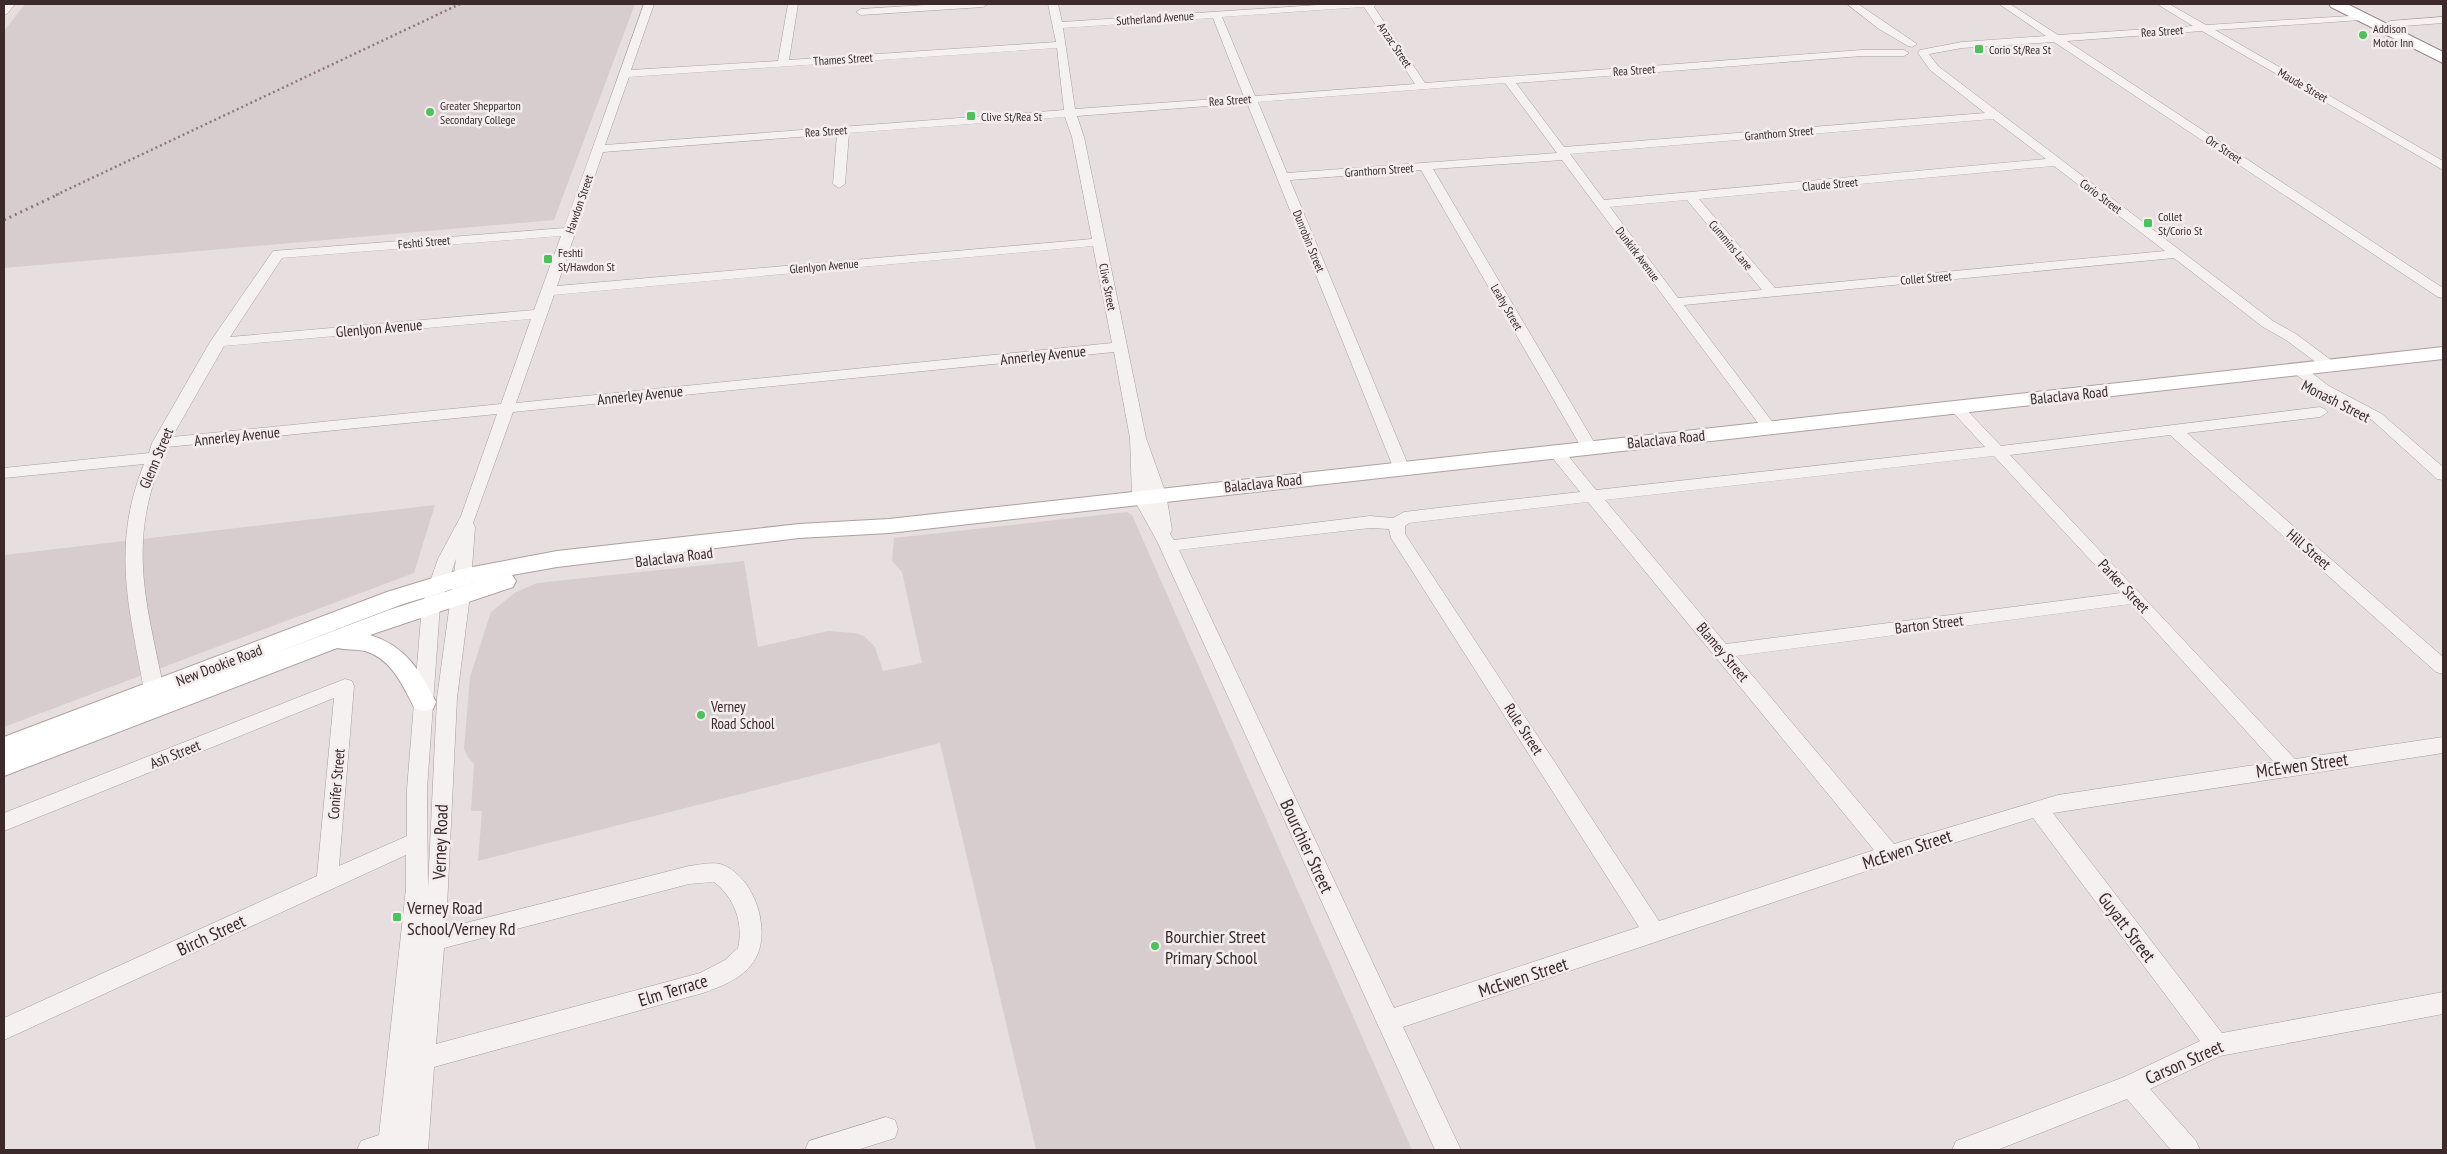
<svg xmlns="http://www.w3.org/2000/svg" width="2447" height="1154" font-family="'PT Sans Narrow',sans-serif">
	<rect width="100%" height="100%" fill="#e6dedf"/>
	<g fill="#d7cdce">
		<path d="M25,4h610l-81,216 -550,48v-237z"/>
		<path d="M435,505l-21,68 -410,154v-172z"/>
		<path d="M1127,512l5,3 280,635h-376l-96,-407 -462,118 4,-50h-11l3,-47 -6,-7 -4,-8 6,-72 21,-65 25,-20 21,-9 207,-22 14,86 70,-16 27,2 9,3 11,11 8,24 39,-8 -20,-91 -10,-11 2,-23z"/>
	</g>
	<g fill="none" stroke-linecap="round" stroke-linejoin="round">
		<defs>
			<g id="minor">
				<path d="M5,4h10l-8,10 -3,1z"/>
				<path d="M644,4h10l-23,66 147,-9 10,-57h10l-9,56 267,-18 -8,-38h10l4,18 270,-18h45l-3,3 51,76 437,-33h42l5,3 -5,3h-42l-346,27 48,64 421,-34 -55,-43 -12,-17 2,-3 42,-8 84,-6 -47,-32h11l48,31 135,-9 -36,-22h12l37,21 159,-10v4l-4,1 -146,10 228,131v9l-241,-139 -135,10 376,247v10l-5,-1 -384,-255 -92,6 -33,6 9,12 335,255 23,13 39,29 2,3 -7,4 -5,-1 -39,-29 -23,-13 -89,-69 -490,47 93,123 -8,5 -5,-2 -202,-271 -129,9 164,278 -2,3h-12l-2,-3 -160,-277 -131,10 119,287 -2,4h-12l-2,-4 -146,-364 -170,13 7,21 62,301 20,56 6,36 -2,4 4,6 196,-24 23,2 11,-6 42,-5 134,-15 -33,-41 2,-4h12l35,43 389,-43 -37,-40 8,-5 5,2 40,42 319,-39 5,2 3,3 -8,5 -133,16 256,224v17l-7,-2 -266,-237 -160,20 285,304 148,-22v16l-390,60 169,220 221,-41v22l-223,42 -70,33 46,52 4,9h-29l-44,-51 -130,51h-45l4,-9 168,-64 76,-36 -167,-223 -143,45 -487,164 58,123h-26l-278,-609 -25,-45 -2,-58 -16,-86 -601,60 -40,111 2,4 -5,68 -13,103 -11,230 243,-62c10,-1 25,-5 34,-1 33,13 51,71 29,99 -11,15 -32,23 -49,29l-269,74 -6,83h-71l4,-9 18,-6 27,-246v-34l-402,185v-22l313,-142 17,-178 -330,133v-18l341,-134 7,2 2,5 -15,180 68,-30v-47l15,-184 16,-46 23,-43 36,-102 -330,33c-41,93 -22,149 -3,243l-3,5 -7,2 -7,-2 -3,-5c-15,-83 -33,-144 0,-226l-140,14v-10l145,-15 3,-10 58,-101 63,-91 291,-23zM1364,7l51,77 -160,12 -33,-79zM1213,18l31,79 -169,12 -12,-81zM1057,48l7,62 -459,35 24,-68zM1505,83l52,70 -270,20 -29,-71zM1065,117l7,20 20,102 -535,47 46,-134 234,-18 -4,50 6,4 6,-4 4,-51zM1993,119l53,40 -442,41 -34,-46zM2054,166l111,85 -390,37 -76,-89zM1687,200l75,90 -84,8 -68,-91zM561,236l-27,74 -304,27 52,-79zM1093,246l19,97 -596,60 38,-108zM531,319l-30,85 -329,33 52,-91zM1994,456l127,137 -395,51 -121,-144zM1588,502l286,348 -215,71 -254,-387v-8l4,-3zM1370,528l19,1 2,9 248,389 -245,81 -215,-458zM456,559l-19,139 -9,190 -1,-99 13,-184zM2131,604l143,158 -216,33 -164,49 -158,-188zM714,882c20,15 30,41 24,66l-13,12 -25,13 -264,71 8,-96 245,-64z"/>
				<path d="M942,4h46l-5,3 -122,8 -5,-3 5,-3z"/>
				<path d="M1847,4h11l59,40 -5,3 -4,-1 -29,-17z"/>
				<path d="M2443,17v6l-53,4 -5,-3 5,-3z"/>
				<path d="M2299,366l5,1 25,19 53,28 61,53v13l-6,-1 -65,-59 -53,-28 -25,-19 -2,-3 2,-3z"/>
				<path d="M886,1117l9,3 3,9 -3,9 -38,12h-52l4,-9z"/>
			</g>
			<path id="major" d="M2443,347v12l-1554,174 -90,5 -242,29 -45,8 4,6 -3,6 -143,48c36,11 50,36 66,67l-3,7 -9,2 -9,-2c-12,-23 -23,-50 -50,-58 -9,-2 -19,-1 -28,-3l-333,128v-39l383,-145 75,-23 95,-18 242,-27 90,-5zM476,582l-87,28 -114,43 128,-49z"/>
			<path id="highway" d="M2329,4h18l96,48v11l-112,-56z"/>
		</defs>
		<use href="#minor" stroke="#a89d9e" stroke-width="1"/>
		<use href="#major" stroke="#b19fa1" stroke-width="2"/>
		<use href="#highway" stroke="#9b878a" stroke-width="2"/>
		<use href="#minor" fill="#f5f1f1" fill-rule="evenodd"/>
		<use href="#major" fill="#fff" fill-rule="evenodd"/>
		<use href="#highway" fill="#fff" fill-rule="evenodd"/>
		<path stroke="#8e797b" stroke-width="2.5" stroke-dasharray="2 3" stroke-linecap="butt" d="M56,195l404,-191"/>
		<path stroke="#8e797b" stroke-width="3" stroke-dasharray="2 4" stroke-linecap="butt" d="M4,220l55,-26"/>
	</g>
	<g fill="#4fc05e" stroke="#f4edee" stroke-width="2">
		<circle cx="2363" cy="35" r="5"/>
		<rect x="1974" y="44" width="10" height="10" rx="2.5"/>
		<circle cx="430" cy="112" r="5"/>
		<rect x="966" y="111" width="10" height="10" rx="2.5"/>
		<rect x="2143" y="218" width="10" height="10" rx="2.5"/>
		<rect x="543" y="254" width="10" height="10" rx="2.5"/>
		<circle cx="701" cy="715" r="5"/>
		<rect x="392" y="912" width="10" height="10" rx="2.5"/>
		<circle cx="1155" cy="946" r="5"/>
	</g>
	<g text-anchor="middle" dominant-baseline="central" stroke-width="5" stroke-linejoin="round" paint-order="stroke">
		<g font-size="12" fill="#3b292b" stroke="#f4edee">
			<text transform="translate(1155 18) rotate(-4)">Sutherland Avenue</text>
			<text transform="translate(2162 31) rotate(-4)">Rea Street</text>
			<text transform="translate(1395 45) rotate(56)">Anzac Street</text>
			<text transform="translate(843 59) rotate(-4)">Thames Street</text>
			<text transform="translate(1634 70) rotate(-4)">Rea Street</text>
			<text transform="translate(2303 85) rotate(30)">Maude Street</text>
			<text transform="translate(1230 100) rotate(-4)">Rea Street</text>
			<text transform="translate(826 131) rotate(-4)">Rea Street</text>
			<text transform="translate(1779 133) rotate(-5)">Granthorn Street</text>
			<text transform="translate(2224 149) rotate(33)">Orr Street</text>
			<text transform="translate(1379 170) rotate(-4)">Granthorn Street</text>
			<text transform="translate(1830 184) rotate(-5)">Claude Street</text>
			<text transform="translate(2101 196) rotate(37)">Corio Street</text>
			<text transform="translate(579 204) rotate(-71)">Hawdon Street</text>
			<text transform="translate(1309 241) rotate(68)">Dunrobin Street</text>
			<text transform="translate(424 242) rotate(-5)">Feshti Street</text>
			<text transform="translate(1731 245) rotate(50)">Cummins Lane</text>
			<text transform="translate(1638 254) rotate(53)">Dunkirk Avenue</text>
			<text transform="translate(824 266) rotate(-5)">Glenlyon Avenue</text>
			<text transform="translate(1926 278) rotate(-5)">Collet Street</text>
			<text transform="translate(1108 287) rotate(79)">Clive Street</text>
			<text transform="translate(1507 307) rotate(60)">Leahy Street</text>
		</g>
		<g font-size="12" fill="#3b292b" stroke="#f4edee" text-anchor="start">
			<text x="2373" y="28">Addison<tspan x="2373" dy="14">Motor Inn</tspan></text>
			<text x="1989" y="49">Corio St/Rea St</text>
			<text x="440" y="105">Greater Shepparton<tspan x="440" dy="14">Secondary College</tspan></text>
			<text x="981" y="116">Clive St/Rea St</text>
			<text x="2158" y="216">Collet<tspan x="2158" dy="14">St/Corio St</tspan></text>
			<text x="558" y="252">Feshti<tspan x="558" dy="14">St/Hawdon St</tspan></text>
		</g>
		<g font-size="15" fill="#3b292b" stroke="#f4edee">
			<text transform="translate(379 328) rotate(-5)">Glenlyon Avenue</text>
			<text transform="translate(1043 355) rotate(-6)">Annerley Avenue</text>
			<text transform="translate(640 395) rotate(-6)">Annerley Avenue</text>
			<text transform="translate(2069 395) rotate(-6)">Balaclava Road</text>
			<text transform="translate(2336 401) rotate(27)">Monash Street</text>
			<text transform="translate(237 436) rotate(-6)">Annerley Avenue</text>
			<text transform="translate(1666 439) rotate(-6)">Balaclava Road</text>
			<text transform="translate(156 458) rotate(-67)">Glenn Street</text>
			<text transform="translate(1263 483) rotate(-6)">Balaclava Road</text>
			<text transform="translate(2309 549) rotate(41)">Hill Street</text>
			<text transform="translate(674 557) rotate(-7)">Balaclava Road</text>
			<text transform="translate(2124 586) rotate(47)">Parker Street</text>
			<text transform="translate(1929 624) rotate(-7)">Barton Street</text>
			<text transform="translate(1723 652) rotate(50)">Blamey Street</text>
			<text transform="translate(219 665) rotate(-21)">New Dookie Road</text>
			<text transform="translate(1524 729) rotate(57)">Rule Street</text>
			<text transform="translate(175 754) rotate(-22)">Ash Street</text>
			<text transform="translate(336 784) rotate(-85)">Conifer Street</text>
		</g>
		<g font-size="15" fill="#3b292b" stroke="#f4edee" text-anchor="start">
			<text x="711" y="706">Verney<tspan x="711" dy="17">Road School</tspan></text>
		</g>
		<g font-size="18" fill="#3b292b" stroke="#f4edee">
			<text transform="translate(2302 765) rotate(-8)">McEwen Street</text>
			<text transform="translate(440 842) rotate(-88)">Verney Road</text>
			<text transform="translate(1307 846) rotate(65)">Bourchier Street</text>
			<text transform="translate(1907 849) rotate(-18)">McEwen Street</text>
			<text transform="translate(2127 927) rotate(53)">Guyatt Street</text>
			<text transform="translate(211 935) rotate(-25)">Birch Street</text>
			<text transform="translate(1523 977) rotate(-18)">McEwen Street</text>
			<text transform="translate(673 990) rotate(-17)">Elm Terrace</text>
			<text transform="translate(2184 1062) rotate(-24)">Carson Street</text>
		</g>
		<g font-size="18" fill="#3b292b" stroke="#f4edee" text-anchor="start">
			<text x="407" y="907">Verney Road<tspan x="407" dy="21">School/Verney Rd</tspan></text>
			<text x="1165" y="936">Bourchier Street<tspan x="1165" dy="21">Primary School</tspan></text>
		</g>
	</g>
	<rect width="2447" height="1154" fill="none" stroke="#3b292b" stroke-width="10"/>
</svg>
